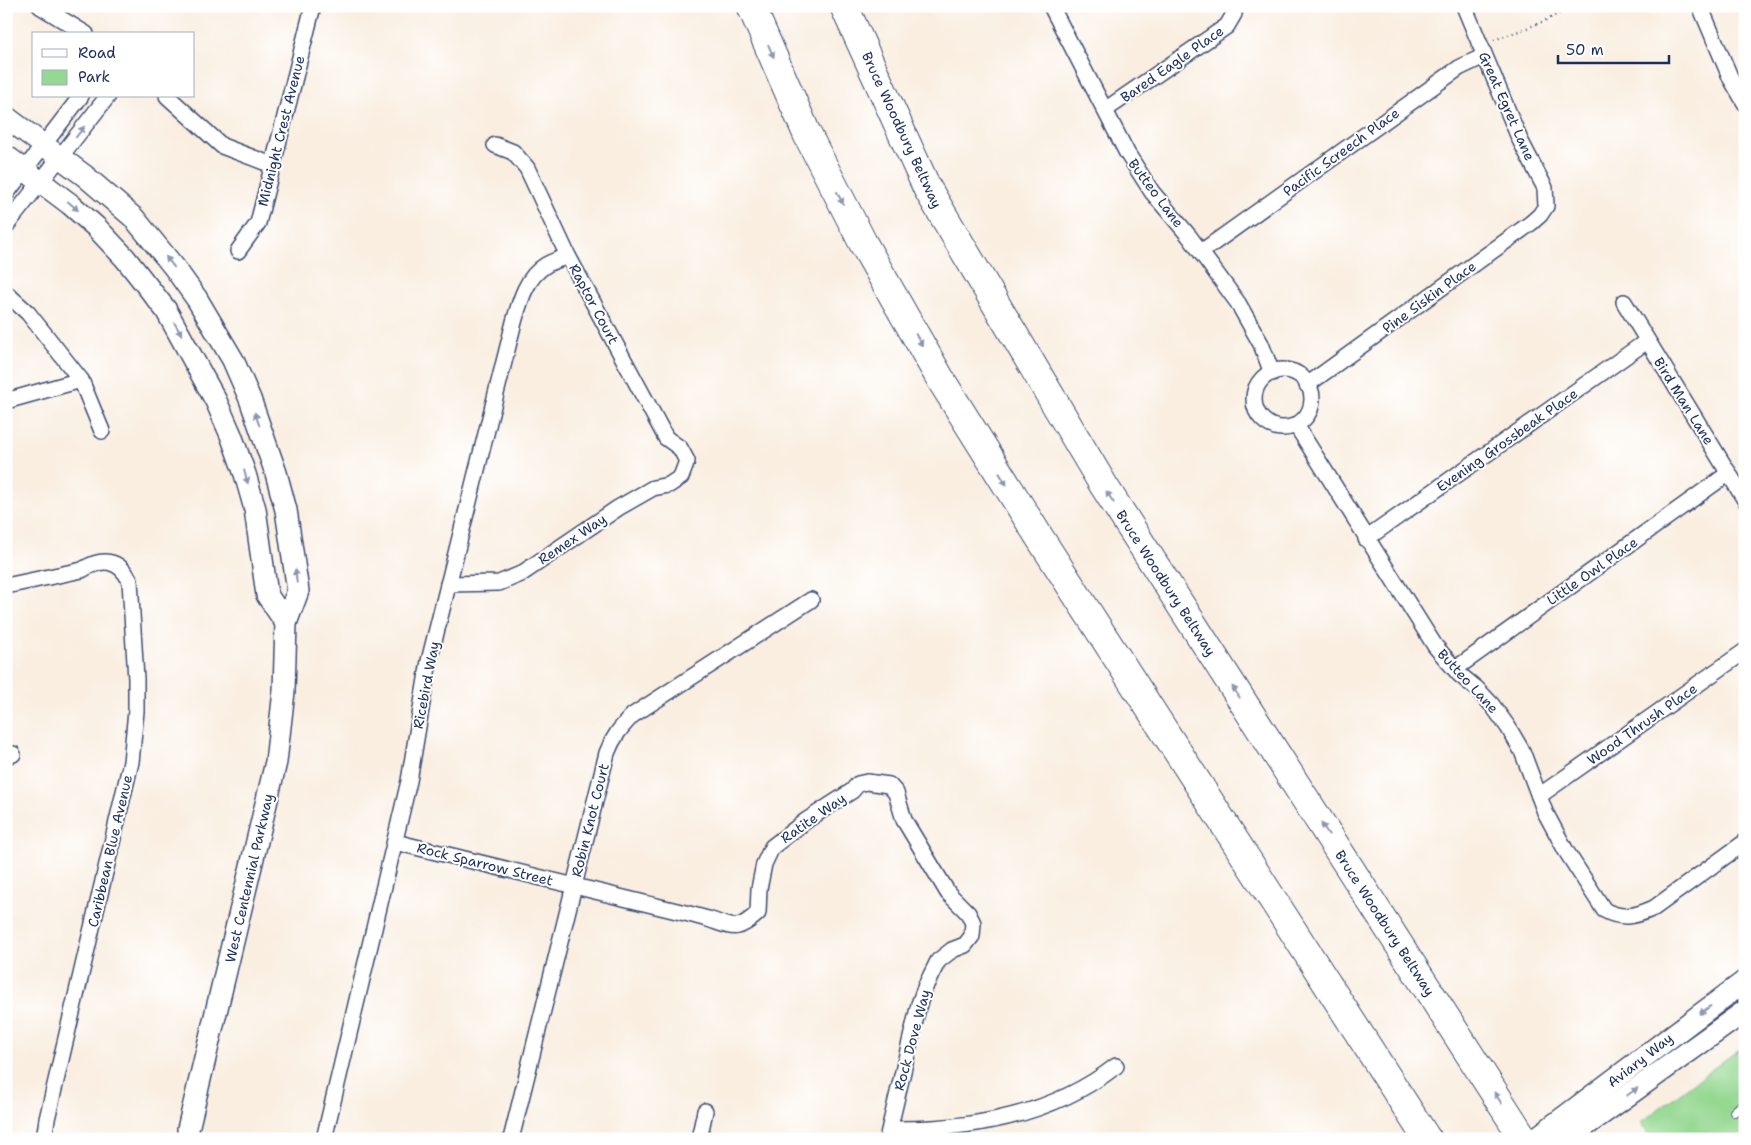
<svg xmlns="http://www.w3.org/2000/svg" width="1751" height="1145" font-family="'Shantell Sans',sans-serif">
	<rect width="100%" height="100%" fill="#fff"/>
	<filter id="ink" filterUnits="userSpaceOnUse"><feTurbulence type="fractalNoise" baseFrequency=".02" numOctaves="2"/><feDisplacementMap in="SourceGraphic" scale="10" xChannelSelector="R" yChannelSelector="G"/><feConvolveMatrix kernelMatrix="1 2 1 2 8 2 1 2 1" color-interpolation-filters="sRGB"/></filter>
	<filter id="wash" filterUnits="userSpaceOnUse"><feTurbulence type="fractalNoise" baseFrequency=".0096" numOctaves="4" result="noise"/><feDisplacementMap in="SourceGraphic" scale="20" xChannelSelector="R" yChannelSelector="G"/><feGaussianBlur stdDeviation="1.12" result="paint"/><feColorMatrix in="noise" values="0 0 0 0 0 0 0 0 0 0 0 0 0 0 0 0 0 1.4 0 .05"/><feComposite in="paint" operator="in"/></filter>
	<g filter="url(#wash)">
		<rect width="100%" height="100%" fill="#f9eee0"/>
		<path fill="#94d891" stroke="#588478" d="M1745,1045v94h-94l-10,-17z"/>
	</g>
	<g filter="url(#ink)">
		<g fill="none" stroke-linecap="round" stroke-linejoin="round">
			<defs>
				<path id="lane" d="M1734,1112l11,-10"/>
				<g id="street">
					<path d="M40,6l46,28"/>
					<path d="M1051,6l76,147 25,39 37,44 49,67 23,41 11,29"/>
					<path d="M1700,6l31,73 14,24"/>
					<path d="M167,96l55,50 50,19"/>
					<path d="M1105,110l122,-84 7,-12 1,-8"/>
					<path d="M6,194l75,-98"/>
					<path d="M6,226l102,-130"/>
					<path d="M238,251l20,-28 55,-217"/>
					<path d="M1201,252l258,-184 25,-12"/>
					<path d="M6,293l22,20 53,67 21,51"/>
					<path d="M1624,302l121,198"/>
					<circle cx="1283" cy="399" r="29"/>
					<path d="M1307,385l224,-162 9,-8 6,-9 -1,-18 -25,-48 -56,-134"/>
					<path d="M6,401l75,-21"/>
					<path d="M1296,425l139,221 25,29 16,13 16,17 16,22 14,24 23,61 21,39 38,59c18,10 32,6 50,-2l91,-66"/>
					<path d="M1366,539l281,-198"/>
					<path d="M448,584l51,-1 22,-9 97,-66 35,-20 16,-3 12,-8 6,-16 -7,-13 -14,-10 -98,-182 -41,-88 -14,-16 -18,-7"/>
					<path d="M6,586l76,-16c19,-12 37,-12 48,11l6,98v32l-5,51 -84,357 -3,20"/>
					<path d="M1455,669l274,-196"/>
					<path d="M6,755l7,-1"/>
					<path d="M1539,796l206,-145"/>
					<path d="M395,842l290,71c8,2 15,4 23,6 25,8 28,14 50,-6l1,-24 5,-25 8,-17 35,-27 45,-29 6,-7 9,-2 22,3 7,8 8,27 44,73 20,20 5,10 -1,13 -7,9 -13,5 -14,11 -12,24 -7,19 -32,135"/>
					<path d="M890,1129c80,1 162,-13 226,-63"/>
					<path d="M324,1139l85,-358 20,-120 85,-339c6,-21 12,-45 32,-57 6,-4 15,-6 22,-9"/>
					<path d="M511,1139l96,-386c6,-16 14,-26 26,-38l178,-115"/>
					<path d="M699,1139l6,-28"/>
				</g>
				<g id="secondary">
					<path d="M6,117l79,59 49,42 40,49 23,32 36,61 17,39 26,74 10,37 12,81 -12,32 -2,68 -8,71 -88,367 1,10"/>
					<path d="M6,156l64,48 26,23 29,31 41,52 50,91 15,34 14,39 10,35 12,86 19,28"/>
					<path d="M1535,1139l210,-158"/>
					<path d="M1567,1139l178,-128"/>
				</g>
				<g id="highway">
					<path d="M751,6l56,128 56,109 78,137 97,155 389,604"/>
					<path d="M844,6l83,182 177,298 420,653"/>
				</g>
			</defs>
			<use href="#lane" stroke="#3c4c72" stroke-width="10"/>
			<use href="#street" stroke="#3c4c72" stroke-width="18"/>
			<use href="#secondary" stroke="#3c4c72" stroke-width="24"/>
			<use href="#highway" stroke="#3c4c72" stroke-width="30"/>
			<path stroke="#3c4c72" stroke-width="2.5" stroke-dasharray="1 4" stroke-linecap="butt" d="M1494,40c15,-6 67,-22 73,-34"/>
			<use href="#lane" stroke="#fff" stroke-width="8"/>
			<use href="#street" stroke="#fff" stroke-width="15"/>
			<use href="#secondary" stroke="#fff" stroke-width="21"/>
			<use href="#highway" stroke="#fff" stroke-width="28"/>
		</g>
		<defs><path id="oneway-solid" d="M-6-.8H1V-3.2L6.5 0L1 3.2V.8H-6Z" transform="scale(1.25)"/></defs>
		<g fill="#8d97ae">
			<use href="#oneway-solid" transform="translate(771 51) rotate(66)"/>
			<use href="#oneway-solid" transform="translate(80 132) rotate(-52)"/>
			<use href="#oneway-solid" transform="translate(840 198) rotate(63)"/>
			<use href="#oneway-solid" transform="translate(73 206) rotate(41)"/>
			<use href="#oneway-solid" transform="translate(170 262) rotate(-128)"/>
			<use href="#oneway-solid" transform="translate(178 329) rotate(59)"/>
			<use href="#oneway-solid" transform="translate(919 340) rotate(60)"/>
			<use href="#oneway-solid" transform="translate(257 419) rotate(-110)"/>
			<use href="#oneway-solid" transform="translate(246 477) rotate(74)"/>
			<use href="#oneway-solid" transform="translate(1003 479) rotate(58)"/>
			<use href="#oneway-solid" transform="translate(1110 497) rotate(-123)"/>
			<use href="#oneway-solid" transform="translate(296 576) rotate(-97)"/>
			<use href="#oneway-solid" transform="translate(1236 692) rotate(-123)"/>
			<use href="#oneway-solid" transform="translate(1325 829) rotate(-123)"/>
			<use href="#oneway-solid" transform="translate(1705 1010) rotate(144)"/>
			<use href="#oneway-solid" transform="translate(1632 1092) rotate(-35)"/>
			<use href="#oneway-solid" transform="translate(1498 1098) rotate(-123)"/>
		</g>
	</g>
	<g text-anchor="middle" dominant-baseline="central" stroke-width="4" stroke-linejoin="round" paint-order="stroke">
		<g font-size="14" fill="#1b2f5e" stroke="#fff">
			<text transform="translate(1172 64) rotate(-35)">Bared Eagle Place</text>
			<text transform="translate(1507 106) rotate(66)">Great Egret Lane</text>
			<text transform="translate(902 130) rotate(65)">Bruce Woodbury Beltway</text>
			<text transform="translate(281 131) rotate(-76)">Midnight Crest Avenue</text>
			<text transform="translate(1341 152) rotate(-36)">Pacific Screech Place</text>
			<text transform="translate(1156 193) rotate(53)">Butteo Lane</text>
			<text transform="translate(1429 297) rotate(-36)">Pine Siskin Place</text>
			<text transform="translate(594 304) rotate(62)">Raptor Court</text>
			<text transform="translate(1684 401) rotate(58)">Bird Man Lane</text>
			<text transform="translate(1507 440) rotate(-35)">Evening Grossbeak Place</text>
			<text transform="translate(572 539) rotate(-34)">Remex Way</text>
			<text transform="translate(1592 571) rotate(-35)">Little Owl Place</text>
			<text transform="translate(1166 583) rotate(57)">Bruce Woodbury Beltway</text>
			<text transform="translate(1468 681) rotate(47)">Butteo Lane</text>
			<text transform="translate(426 685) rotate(-79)">Ricebird Way</text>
			<text transform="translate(1642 724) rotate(-35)">Wood Thrush Place</text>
			<text transform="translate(813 818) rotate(-35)">Ratite Way</text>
			<text transform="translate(590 820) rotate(-76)">Robin Knot Court</text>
			<text transform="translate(110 851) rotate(-77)">Caribbean Blue Avenue</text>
			<text transform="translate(485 864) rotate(14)">Rock Sparrow Street</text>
			<text transform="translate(249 878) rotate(-77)">West Centennial Parkway</text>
			<text transform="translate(1385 923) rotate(57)">Bruce Woodbury Beltway</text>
			<text transform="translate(912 1040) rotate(-75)">Rock Dove Way</text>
			<text transform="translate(1640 1060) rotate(-38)">Aviary Way</text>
		</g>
	</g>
	<rect width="1751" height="1145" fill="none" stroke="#fff" stroke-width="25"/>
	<rect x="32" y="32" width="162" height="65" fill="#ffffff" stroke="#a4acbf"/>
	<rect x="42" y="49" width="25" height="8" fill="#ffffff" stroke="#a4acbf"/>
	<text x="78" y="58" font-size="15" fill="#1b2f5e">Road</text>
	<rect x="42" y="70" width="25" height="15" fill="#94d891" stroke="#a4acbf"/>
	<text x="78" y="82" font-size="15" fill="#1b2f5e">Park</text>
	<path d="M1558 55v8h111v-8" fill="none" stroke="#1b2f5e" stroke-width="2.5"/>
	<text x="1566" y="55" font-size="15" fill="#1b2f5e" stroke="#ffffff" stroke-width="4" paint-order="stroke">50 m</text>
</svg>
